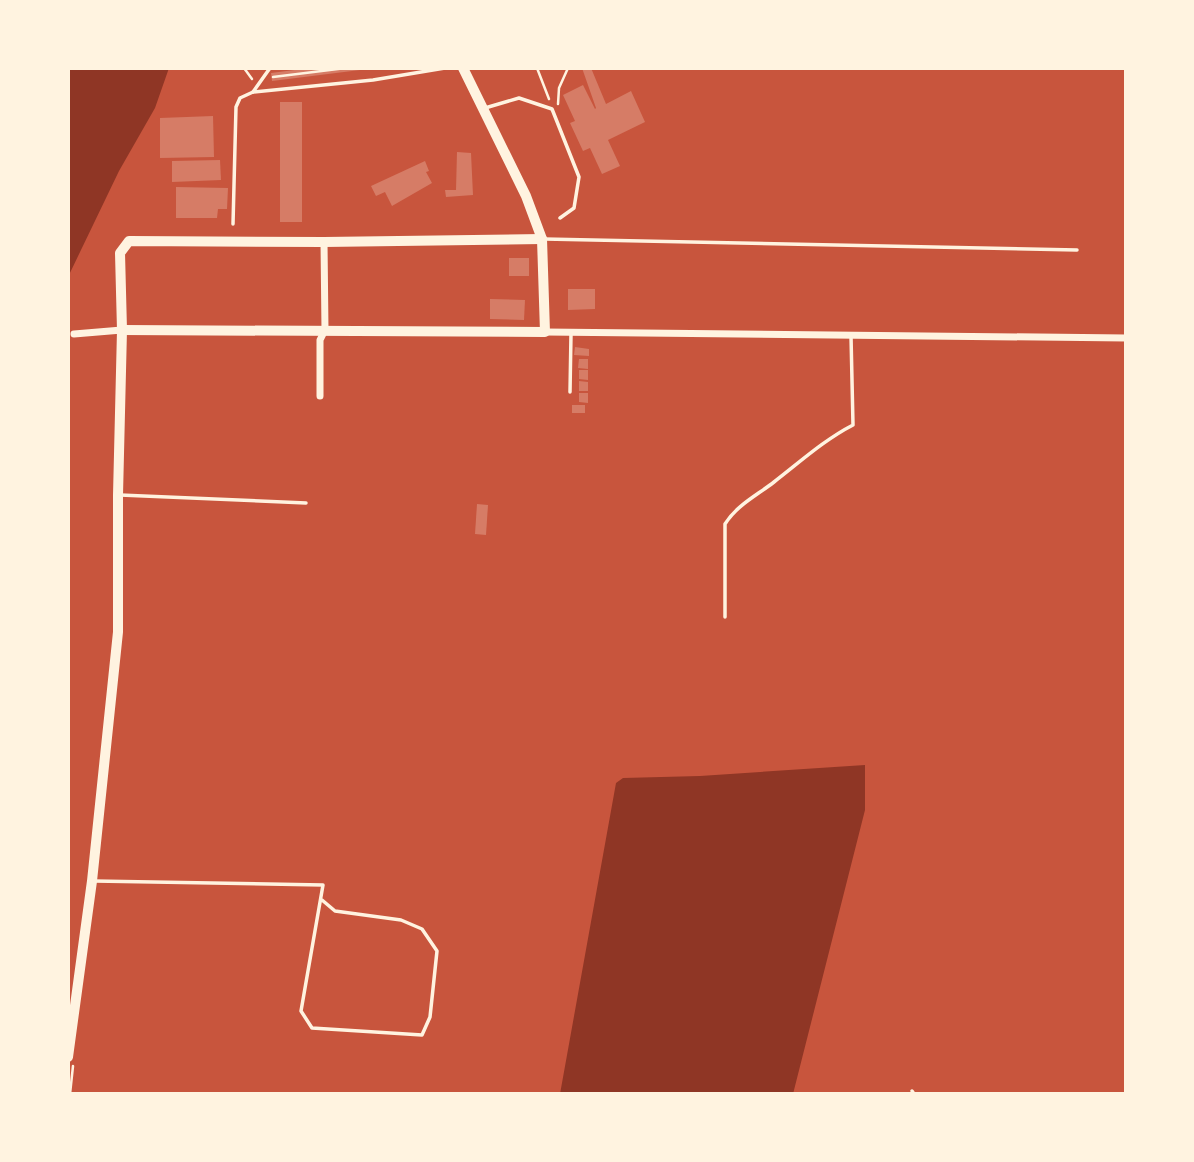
<svg xmlns="http://www.w3.org/2000/svg" width="1194" height="1162" font-family="Georgia,serif">
	<rect width="100%" height="100%" fill="#c8553d"/>
	<g fill="#8f3625">
		<path d="M68,68h101l-14,40 -36,63 -51,106z"/>
		<path d="M865,765v45l-72,284h-233l56,-311 7,-5 77,-2z"/>
	</g>
	<g fill="#d67c66">
		<path d="M310,68h50v2l-88,11 -1,-8z"/>
		<path d="M582,68h9l15,36 25,-13 14,31 -37,18 12,26 -18,8 -12,-26 -7,3 -13,-28 5,-2 -12,-26 20,-10 12,24 1,-1z"/>
		<rect x="280" y="102" width="22" height="120"/>
		<path d="M213,116l1,41 -54,1v-40z"/>
		<path d="M457,152l14,1 2,42 -27,2 -1,-7h11z"/>
		<path d="M220,160l1,20 -49,2v-21z"/>
		<path d="M425,161l4,10 -3,1 6,11 -40,23 -7,-14 -9,4 -5,-10z"/>
		<path d="M176,187l52,1 -1,21h-9l-1,9h-41z"/>
		<rect x="509" y="258" width="20" height="18"/>
		<path d="M568,289h27v20l-27,1z"/>
		<path d="M490,299l35,1 -1,20 -34,-1z"/>
		<path d="M575,347l14,2v7l-15,-1z"/>
		<path d="M579,359h9v10l-10,-1z"/>
		<path d="M579,370h9v10l-9,-1z"/>
		<path d="M579,381l9,1v9h-9z"/>
		<path d="M579,393h9v10l-9,-1z"/>
		<rect x="572" y="405" width="13" height="8"/>
		<path d="M477,504l11,1 -2,30 -11,-1z"/>
	</g>
	<g fill="none" stroke-linecap="round" stroke-linejoin="round">
		<g stroke="#fff3e0" stroke-width="2.5">
			<path d="M244,68l8,11"/>
			<path d="M537,68l12,31"/>
			<path d="M273,77l73,-9"/>
			<path d="M558,104l1,-16 9,-20"/>
			<path d="M70,1094l3,-28"/>
		</g>
		<g stroke="#fff3e0" stroke-width="3.5">
			<path d="M253,92l17,-24"/>
			<path d="M485,108l34,-10 33,11 27,68 -5,31 -14,10"/>
			<path d="M233,224l3,-117 4,-9 13,-6 120,-12 72,-12"/>
			<path d="M544,239l533,11"/>
			<path d="M570,392l1,-58"/>
			<path d="M120,495l186,8"/>
			<path d="M725,617v-93c12,-19 31,-28 49,-42 26,-20 50,-42 79,-57l-2,-89"/>
			<path d="M94,881l229,4 -22,126 11,17 110,7 8,-18 7,-66 -15,-22 -21,-9 -66,-9 -13,-11"/>
			<path d="M912,1091l2,3"/>
		</g>
		<g stroke="#fff3e0" stroke-width="7">
			<path d="M545,332l581,6"/>
			<path d="M74,334l48,-4"/>
			<path d="M320,396v-56l5,-10 -1,-88"/>
		</g>
		<g stroke="#fff3e0" stroke-width="10">
			<path d="M122,330l423,2 -3,-93 -16,-43 -63,-128"/>
			<path d="M68,1057l24,-176 26,-249v-137l4,-165 -2,-77 9,-12 195,1 218,-3"/>
		</g>
	</g>
	<rect width="1194" height="1162" fill="none" stroke="#fff3e0" stroke-width="140"/>
</svg>
